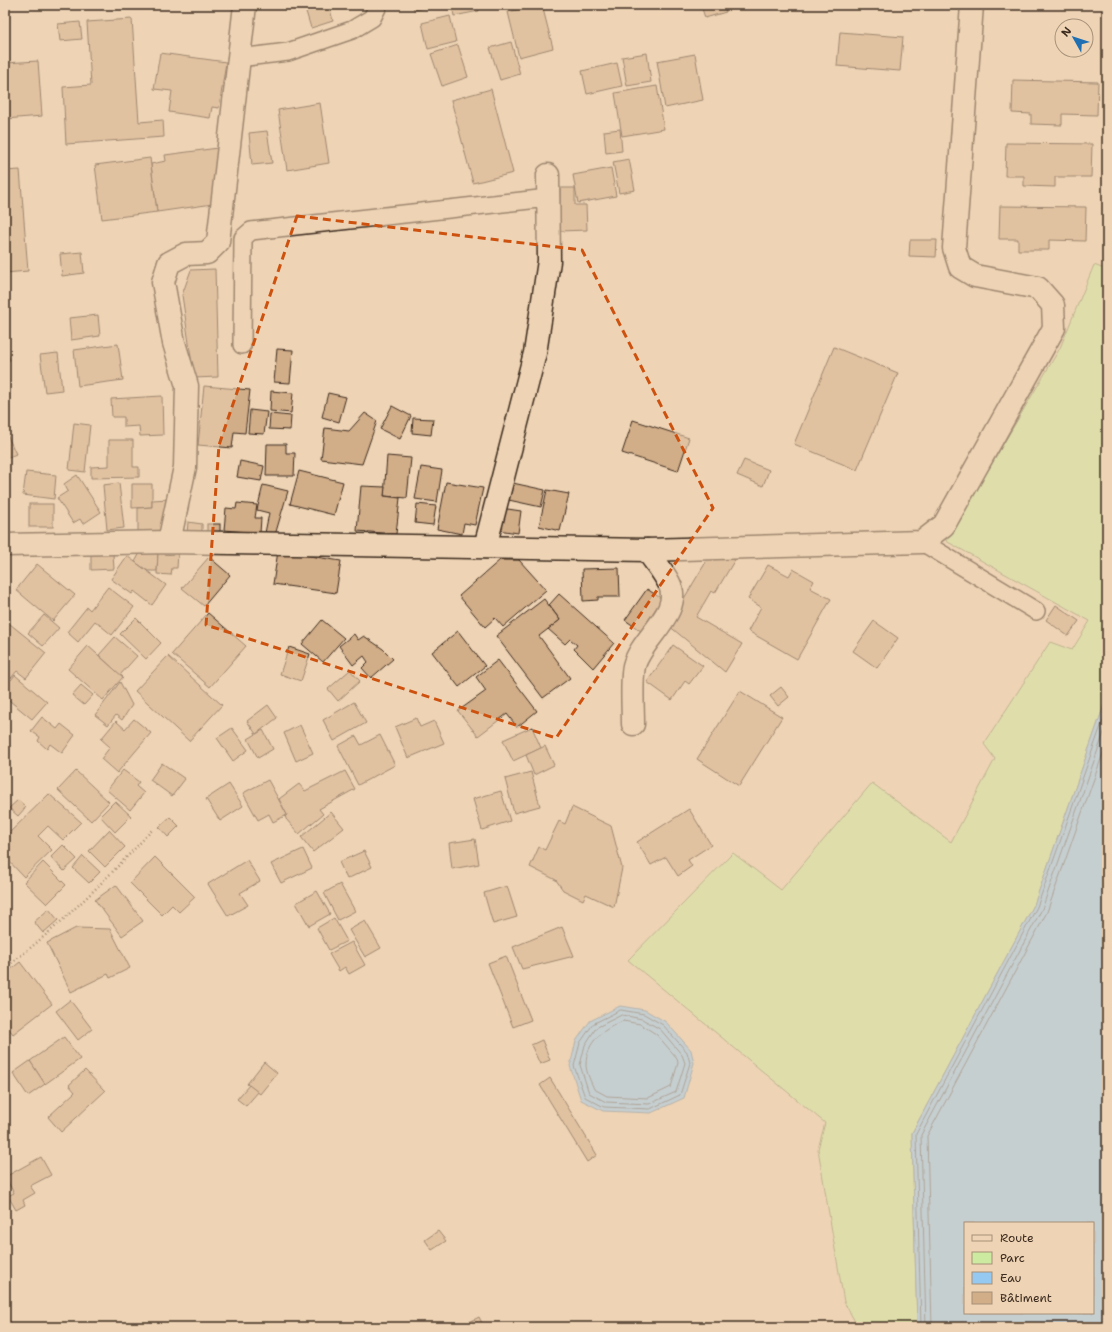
<svg xmlns="http://www.w3.org/2000/svg" width="1112" height="1332" font-family="'Shantell Sans',sans-serif">
	<rect width="100%" height="100%" fill="#eed4b5"/>
	<filter id="ink" filterUnits="userSpaceOnUse"><feTurbulence type="fractalNoise" baseFrequency=".025" numOctaves="2"/><feDisplacementMap in="SourceGraphic" scale="8" xChannelSelector="R" yChannelSelector="G"/><feConvolveMatrix kernelMatrix="1 2 1 2 8 2 1 2 1" color-interpolation-filters="sRGB"/></filter>
	<g filter="url(#ink)">
		<path fill="#cdeaa1" stroke="#848a60" d="M1094,265l13,5v427l-73,208 -122,228 5,194h-59l-14,-25 -26,-153 7,-26 -197,-163 105,-107 48,37 91,-107 79,59 44,-83 -11,-15 66,-102 22,8 18,-29 -144,-80 114,-193z"/>
		<g fill="#95c9f2" stroke="#71899d" fill-rule="evenodd">
			<path d="M1107,697v630h-190l-5,-194 122,-228zM965,1223h128v90h-128z"/>
			<path d="M620,1006l25,4 21,12 25,28 3,13 -10,35 -33,15 -48,-2 -22,-11 -11,-34 6,-25 14,-20z"/>
		</g>
		<g fill="none" stroke-linecap="round" stroke-linejoin="round">
			<g stroke="#5f6a73" stroke-width="1">
				<path d="M621,1010l23,4 19,11 24,27 3,11 -10,32 -30,14 -46,-2 -19,-10 -11,-31 6,-23 13,-19z"/>
				<path d="M622,1015l20,4 18,10 22,26 3,8 -9,29 -27,12 -43,-2 -17,-9 -9,-28 5,-20 11,-17z"/>
				<path d="M623,1021l17,3 16,10 21,24 1,5 -7,24 -23,11 -41,-2 -13,-7c-3,-7 -8,-17 -8,-24 0,-24 18,-36 37,-44z"/>
				<path d="M921,1327l-5,-193 121,-227 70,-198"/>
				<path d="M926,1327l-5,-192 121,-226 65,-185"/>
				<path d="M932,1327l-5,-191 120,-224 60,-170"/>
			</g>
		</g>
		<g fill="#d1ad88" stroke="#3b2a1e">
			<path d="M304,5h25l4,16 -22,7z"/>
			<path d="M413,5h30l-29,5z"/>
			<path d="M452,5h26l1,6 -25,5z"/>
			<path d="M538,5h4l11,43 -34,9 -11,-45z"/>
			<path d="M701,5h23l2,7 -21,6z"/>
			<path d="M878,5h29v2z"/>
			<path d="M450,16l6,26 -28,7 -6,-26z"/>
			<path d="M132,19l7,103 24,-2 1,17 -98,7 -3,-57 28,-2 -4,-63z"/>
			<path d="M80,22l2,17 -22,2 -2,-17z"/>
			<path d="M840,32l63,5 -3,34 -63,-5z"/>
			<path d="M511,42l9,32 -20,6 -10,-32z"/>
			<path d="M458,45l10,32 -26,9 -11,-32z"/>
			<path d="M160,53l66,9 -7,46 -7,-1 -2,11 -41,-6 3,-21 -18,-2z"/>
			<path d="M647,53l4,29 -24,4 -5,-29z"/>
			<path d="M695,54l8,46 -38,8 -8,-47z"/>
			<path d="M38,61l4,55 -37,3v-56z"/>
			<path d="M617,63l5,23 -35,8 -5,-23z"/>
			<path d="M1013,80l85,2 -1,33 -35,-1v11l-31,-1v-10l-19,-1z"/>
			<path d="M657,86l7,43 -42,7 -7,-43z"/>
			<path d="M491,89l22,84 -40,10 -22,-83z"/>
			<path d="M320,103l9,60 -42,7 -9,-60z"/>
			<path d="M620,129l2,22 -16,2 -2,-22z"/>
			<path d="M267,131l5,32 -20,2 -3,-32z"/>
			<path d="M1006,143l86,1 -1,33h-36v10l-31,-1v-10h-19z"/>
			<path d="M218,148l-5,56 -56,8 -6,-48 15,-3 -1,-6z"/>
			<path d="M150,158l7,54 -55,7 -7,-54z"/>
			<path d="M629,159l6,31 -16,3 -6,-31z"/>
			<path d="M611,168l5,28 -38,7 -5,-28z"/>
			<path d="M20,170l8,101 -23,2v-102z"/>
			<path d="M560,188h15v17h11l1,25 -27,1z"/>
			<path d="M1000,206l86,1 -1,34 -36,-1v10h-31v-11h-19z"/>
			<path d="M910,240h27l-1,17 -27,-1z"/>
			<path d="M82,252l2,21 -22,3 -2,-22z"/>
			<path d="M215,269l3,108 -24,1 -12,-83 9,-25z"/>
			<path d="M98,315l2,21 -29,4 -2,-22z"/>
			<path d="M118,344l5,36 -45,6 -4,-36z"/>
			<path d="M5,345l5,15 -5,2z"/>
			<path d="M834,347l64,26 -41,97 -63,-26z"/>
			<path d="M277,349l16,1 -3,33 -16,-1z"/>
			<path d="M58,353l4,37 -17,2 -5,-37z"/>
			<path d="M204,386l46,4 -5,43 -11,-1 -2,16 -34,-3z"/>
			<path d="M271,391l22,2 -2,20 -21,-2z"/>
			<path d="M328,393l18,4 -7,25 -17,-5z"/>
			<path d="M162,396l1,39 -23,1 -1,-10 -15,1v-10h-12l-1,-18z"/>
			<path d="M392,406l19,10 -11,23 -20,-10z"/>
			<path d="M250,410l17,2 -3,22 -16,-1z"/>
			<path d="M365,413l12,8 -15,43 -41,-5 4,-31 24,3z"/>
			<path d="M270,414l21,2 -1,14 -21,-1z"/>
			<path d="M413,418l20,1 -2,16 -19,-2z"/>
			<path d="M633,420l56,18 -11,33 -56,-18z"/>
			<path d="M74,423l16,2 -5,47 -16,-2z"/>
			<path d="M5,430l11,24 -11,5z"/>
			<path d="M109,440h24v27h6v10l-48,1v-11l18,-1z"/>
			<path d="M267,444h19v9h9l-1,23h-28z"/>
			<path d="M387,456l24,2 -4,40 -23,-2z"/>
			<path d="M744,460l25,10 -6,16 -26,-11z"/>
			<path d="M240,461l24,5 -3,15 -24,-4z"/>
			<path d="M421,467l21,3 -5,32 -22,-3z"/>
			<path d="M299,471l44,11 -9,33 -44,-11z"/>
			<path d="M26,472l30,3 -2,24 -31,-4z"/>
			<path d="M77,475l24,37 -18,12 -3,-5 -7,4 -16,-25 11,-7 -4,-7z"/>
			<path d="M446,482l37,6 -8,37 -11,-2 -2,11 -25,-5z"/>
			<path d="M508,482l37,8 -4,17 -37,-8z"/>
			<path d="M119,483l5,45 -17,2 -4,-45z"/>
			<path d="M132,484h20v23l-20,1z"/>
			<path d="M263,485l25,6 -13,44 -10,-2 4,-20 -12,-3z"/>
			<path d="M361,486l24,1 -1,9 16,2 -4,36 -39,-3z"/>
			<path d="M547,490l22,4 -9,37 -21,-5z"/>
			<path d="M169,499l-6,33 -25,1v-25l14,-1v-7z"/>
			<path d="M237,503l20,2 -2,13h6l-1,15 -36,-3 2,-22 10,1z"/>
			<rect x="29" y="504" width="24" height="23"/>
			<path d="M417,504l19,2 -3,19 -18,-2z"/>
			<path d="M501,508l20,3 -3,22 -20,-3z"/>
			<path d="M188,522l14,2v11l-15,-1z"/>
			<rect x="207" y="524" width="13" height="15"/>
			<path d="M142,549l16,3 -1,19h-9l-13,-9z"/>
			<path d="M278,551l63,10 -5,32 -63,-9z"/>
			<path d="M158,552l20,1 -1,15h-5l-1,7 -14,-1z"/>
			<path d="M113,554l1,15 -23,1v-15z"/>
			<path d="M127,556l39,29 -14,20 -18,-14 -2,3 -21,-15z"/>
			<path d="M737,556l-22,37 -4,-2 -15,26 46,27 -17,28 -57,-47 41,-68z"/>
			<path d="M209,557l21,18 -26,31 -22,-18z"/>
			<path d="M500,560h19l27,30 -43,37 -8,-9 -10,9 -26,-31z"/>
			<path d="M37,564l38,31 -22,26 -37,-31z"/>
			<path d="M768,565l21,11 4,-7 21,12 -4,7 21,11 -34,60 -49,-28 13,-24 -13,-8z"/>
			<path d="M619,568l1,29h-22v3l-15,1 -1,-32z"/>
			<path d="M108,587l26,20 -22,28 -17,-14 -17,21 -11,-10 20,-25 3,3z"/>
			<path d="M647,589l15,10 -21,32 -16,-11z"/>
			<path d="M559,594l55,49 -21,25 -19,-19 3,-4 -7,-6 -5,5 -17,-15 12,-9 -11,-15z"/>
			<path d="M544,599l16,21 -21,16 31,42 -27,20 -47,-62z"/>
			<path d="M1056,605l23,16 -11,15 -22,-16z"/>
			<path d="M208,613l38,33 -36,41 -38,-33z"/>
			<path d="M44,615l15,13 -16,18 -15,-13z"/>
			<path d="M136,618l25,25 -15,16 -26,-25z"/>
			<path d="M5,620l41,33 -20,25 -9,-7 -6,7 -6,-5z"/>
			<path d="M322,620l22,18 -21,24 -21,-18z"/>
			<path d="M874,621l24,17 -21,30 -24,-17z"/>
			<path d="M458,631l27,35 -26,21 -27,-35z"/>
			<path d="M354,634l4,6 6,-4 19,13 10,10 -22,19 -9,-10 6,-6 -4,-6 -11,9 -14,-19z"/>
			<path d="M115,637l22,19 -17,19 -21,-20z"/>
			<path d="M673,645l30,21 -14,18 -4,-3 -13,19 -25,-18z"/>
			<path d="M88,646l35,31 -20,23 -35,-31z"/>
			<path d="M289,647l21,7 -9,27 -21,-7z"/>
			<path d="M168,656l54,49 -33,36 -54,-50z"/>
			<path d="M498,660l39,51 -20,16 -10,-13 -29,22 -20,-25 28,-20 -10,-14z"/>
			<path d="M350,670l10,11 -22,20 -10,-12z"/>
			<path d="M5,675l6,5 4,-5 32,27 -15,17 -27,-22z"/>
			<path d="M120,682l12,23 -10,15 -6,-5 -8,10 -13,-10z"/>
			<path d="M81,685l12,10 -9,10 -12,-10z"/>
			<path d="M781,687l8,10 -11,9 -8,-10z"/>
			<path d="M740,691l42,26 -43,69 -42,-27z"/>
			<path d="M354,702l12,21 -32,18 -11,-21z"/>
			<path d="M268,705l9,13 -21,16 -9,-13z"/>
			<path d="M42,717l15,12 4,-5 14,11 -13,18 -12,-9 -3,5 -9,-8 2,-4 -9,-6z"/>
			<path d="M416,718l4,9 14,-6 10,22 -36,15 -13,-31z"/>
			<path d="M134,719l17,14 -34,40 -16,-14 9,-12 -9,-8 15,-18 9,8z"/>
			<path d="M300,725l13,28 -17,8 -12,-28z"/>
			<path d="M532,727l9,21 -28,13 -10,-21z"/>
			<path d="M232,728l16,22 -15,11 -16,-23z"/>
			<path d="M263,730l10,19 -15,9 -10,-19z"/>
			<path d="M380,735l15,30 -37,20 -20,-39 18,-10 5,9z"/>
			<path d="M545,746l9,19 -20,10 -8,-20z"/>
			<path d="M162,763l23,16 -13,17 -22,-16z"/>
			<path d="M123,770l16,12 -3,4 8,7 -14,17 -23,-20z"/>
			<path d="M76,771l33,31 -18,19 -33,-31z"/>
			<path d="M345,771l10,18 -36,20 4,5 -24,20 -13,-15 -1,-4h2l-8,-16 20,-15 6,7z"/>
			<path d="M531,772l9,34 -26,7 -9,-34z"/>
			<path d="M268,780l19,35 -14,7 -4,-8 -11,6 -15,-27z"/>
			<path d="M229,784l14,22 -23,15 -14,-22z"/>
			<path d="M501,791l9,30 -28,9 -9,-31z"/>
			<path d="M49,794l32,28 -18,18 -15,-14 -10,10 14,14 -28,27 -19,-20v-20z"/>
			<path d="M18,800l8,7 -8,9 -9,-8z"/>
			<path d="M115,801l16,15 -16,16 -15,-16z"/>
			<path d="M5,807l5,4 -5,5z"/>
			<path d="M572,807l39,19 11,42 -8,39 -28,-13 -3,6 -20,-10 -7,-10 -26,-13 9,-20 6,3 14,-29 6,3z"/>
			<path d="M689,809l22,36 -23,15 4,6 -14,10 -12,-19 -15,8 -14,-23z"/>
			<path d="M331,812l13,16 -31,24 -12,-15z"/>
			<path d="M170,817l9,9 -11,11 -9,-10z"/>
			<path d="M109,830l16,17 -20,20 -16,-16z"/>
			<path d="M475,839l4,25 -27,5 -3,-26z"/>
			<path d="M63,845l14,14 -13,12 -13,-14z"/>
			<path d="M303,849l9,19 -31,15 -10,-19z"/>
			<path d="M364,851l8,16 -25,12 -8,-17z"/>
			<path d="M83,856l17,16 -11,11 -16,-15z"/>
			<path d="M155,857l40,40 -16,15 -7,-7 -10,10 -32,-32z"/>
			<path d="M247,860l13,21 -20,12 8,12 -20,11 -20,-32z"/>
			<path d="M43,862l23,23 -19,19 -23,-22z"/>
			<path d="M340,884l15,27 -17,9 -14,-27z"/>
			<path d="M116,885l27,36 -21,15 -27,-36z"/>
			<path d="M507,886l10,31 -24,7 -9,-31z"/>
			<path d="M317,891l13,23 -21,12 -13,-23z"/>
			<path d="M49,909l9,11 -15,13 -9,-11z"/>
			<path d="M334,918l13,23 -18,9 -12,-22z"/>
			<path d="M365,921l16,27 -16,9 -16,-27z"/>
			<path d="M562,927l12,29 -52,13 -9,-22z"/>
			<path d="M76,928l34,1 20,39 -20,10 -2,-4 -37,18 -24,-49z"/>
			<path d="M352,942l13,23 -16,9 -4,-7 -6,4 -10,-17z"/>
			<path d="M506,956l25,64 -18,7 -25,-64z"/>
			<path d="M20,962l32,42 -39,30 -8,-10v-50z"/>
			<path d="M70,1000l22,29 -14,11 -22,-29z"/>
			<path d="M64,1037l16,22 -35,25 -15,-23z"/>
			<path d="M542,1040l8,20 -10,4 -9,-19z"/>
			<path d="M30,1061l15,23 -17,12 -15,-23z"/>
			<path d="M264,1062l13,11 -17,21 -13,-10z"/>
			<path d="M85,1070l20,21 -44,41 -13,-15 27,-25 -6,-7z"/>
			<path d="M550,1078l47,77 -10,7 -47,-77z"/>
			<path d="M249,1085l9,7 -12,14 -9,-7z"/>
			<path d="M41,1157l10,18 -21,11 5,7 -12,7 2,5 -9,5 -8,-14 6,-3 -9,-16z"/>
			<path d="M438,1231l8,10 -14,9 -7,-10z"/>
			<path d="M479,1317l5,10h-24z"/>
		</g>
		<g fill="none" stroke-linecap="round" stroke-linejoin="round">
			<defs>
				<g id="service">
					<path d="M239,58l49,-6 64,-22 20,-12 6,-12"/>
					<path d="M242,345l1,-107 8,-7 297,-33"/>
					<path d="M922,542l114,69"/>
				</g>
				<g id="minor">
					<path d="M169,542l16,-75 2,-81 -13,-43 -11,-61 6,-19 17,-9 21,-1 11,-11 27,-237"/>
					<path d="M5,545l164,-3 478,8 275,-8 22,-17 110,-197 -1,-23 -15,-17 -63,-12 -15,-9 -6,-19 18,-243"/>
					<path d="M485,547l50,-194 14,-92 -1,-86"/>
					<path d="M633,724c0,-16 -2,-43 1,-58 7,-28 50,-54 35,-83 -6,-12 -15,-22 -22,-33"/>
				</g>
			</defs>
			<use href="#service" stroke="#3b2a1e" stroke-width="20"/>
			<use href="#minor" stroke="#3b2a1e" stroke-width="25"/>
			<path stroke="#3b2a1e" stroke-width="2.5" stroke-dasharray="1 3" stroke-linecap="butt" d="M5,968c54,-41 102,-89 148,-139"/>
			<use href="#service" stroke="#eed4b5" stroke-width="17"/>
			<use href="#minor" stroke="#eed4b5" stroke-width="22"/>
		</g>
	</g>
	<path d="M0 0H1112V1332H0ZM297,216l285,34 131,258 -157,230 -350,-113 13,-180z" fill="#eed4b5" fill-opacity=".55" fill-rule="evenodd"/>
	<path fill="none" stroke="#ce520f" stroke-width="3" stroke-dasharray="8 5" stroke-linejoin="round" d="M297,216l285,34 131,258 -157,230 -350,-113 13,-180z"/>
	<rect width="1112" height="1332" fill="none" stroke="#eed4b5" stroke-width="20"/>
	<rect x="10" y="10" width="1092" height="1312" fill="none" stroke="#3b2a1e" stroke-width="1.5" filter="url(#ink)"/>
	<rect x="964" y="1222" width="130" height="92" fill="#eed4b5" stroke="#a69079"/>
	<rect x="972" y="1235" width="20" height="6" fill="#eed4b5" stroke="#a69079"/>
	<text x="1000" y="1242" font-size="12" fill="#3b2a1e">Route</text>
	<rect x="972" y="1252" width="20" height="12" fill="#cdeaa1" stroke="#a69079"/>
	<text x="1000" y="1262" font-size="12" fill="#3b2a1e">Parc</text>
	<rect x="972" y="1272" width="20" height="12" fill="#95c9f2" stroke="#a69079"/>
	<text x="1000" y="1282" font-size="12" fill="#3b2a1e">Eau</text>
	<rect x="972" y="1292" width="20" height="12" fill="#d1ad88" stroke="#a69079"/>
	<text x="1000" y="1302" font-size="12" fill="#3b2a1e">Bâtiment</text>
	<g transform="translate(1074 38) rotate(309)"><circle r="19" fill="#eed4b5" stroke="#a69079"/>
	<path d="M0-3L7 15L0 10L-7 15Z" fill="#1f6fb2"/>
	<text y="-6" font-size="11" font-weight="bold" text-anchor="middle" fill="#3b2a1e">N</text>
	</g>
</svg>
